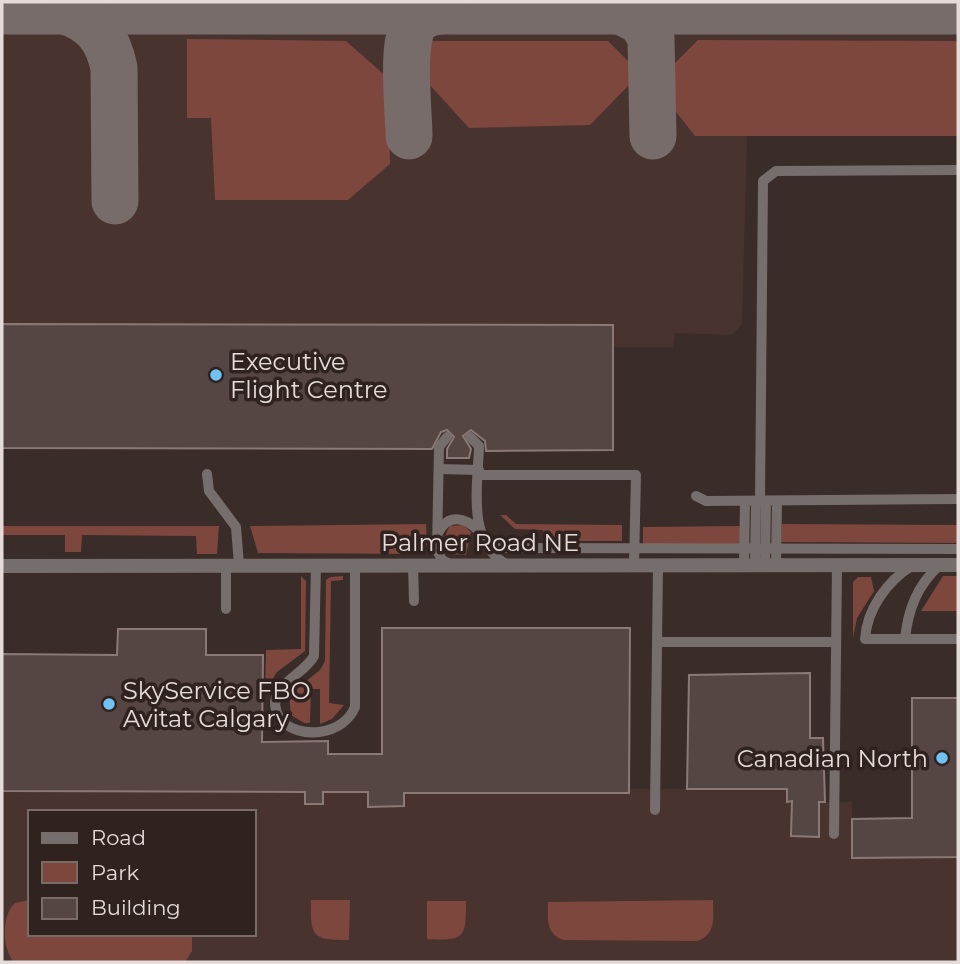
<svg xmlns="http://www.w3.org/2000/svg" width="960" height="964" font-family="Montserrat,sans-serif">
	<rect width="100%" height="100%" fill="#3a2c29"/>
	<g fill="#48332e" fill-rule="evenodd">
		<path d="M2,2h956v134h-211l-5,188 -10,11 -57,-2 -2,14h-60v-22l-611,-1z"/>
		<path d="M382,628h248l-1,161h58l2,-114 121,-2v65h13l2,64h27v17l60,-1v-120h46v264h-956v-308l216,1 -2,136 89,1 1,12h17v-12h45v15l36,-1v-52zM30,812h224v122h-224z"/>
	</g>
	<g fill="#7d473d">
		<path d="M187,39l159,2 42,37 2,86 -42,36h-133l-4,-82h-24z"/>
		<path d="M698,40l260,1v95h-263l-22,-28v-43z"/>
		<path d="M429,41h179l23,23v19l-41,42 -121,3 -41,-45z"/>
		<path d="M500,515h6l10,9 106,1v16h-79v-11l-28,-1z"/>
		<path d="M426,524l1,21 -8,9 -161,-1 -8,-27z"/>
		<path d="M782,524l176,1v18l-177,-1z"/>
		<path d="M463,525l8,7 -5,23 -16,-1c-4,-9 -7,-19 0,-28z"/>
		<path d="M2,526h217l-2,28h-20l-1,-18 -114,-1 -1,17h-16v-17h-63z"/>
		<path d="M740,526v18l-97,1v-18z"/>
		<path d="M301,576l5,5 -1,70 -28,21 -12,19 1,-41 35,-1z"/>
		<path d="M343,576v4l-12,1 -2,122 15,2 -12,14 -12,5v-35h-9l-1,34h-6l-13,-8 -2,-20 31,-25 5,-9 1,-81 4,-3z"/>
		<path d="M943,576h15v35h-37z"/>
		<path d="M858,577h13l3,14 -17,27 -4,20v-56z"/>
		<path d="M30,900v34h162v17l-7,11h-171c-12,-13 -13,-47 1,-59z"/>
		<path d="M311,900h39l-1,40c-37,0 -39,-3 -38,-40z"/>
		<path d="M713,900c0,16 4,35 -16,41l-134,-1c-18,-7 -15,-22 -15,-38z"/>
		<path d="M427,901h39c0,37 -1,40 -39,38z"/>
	</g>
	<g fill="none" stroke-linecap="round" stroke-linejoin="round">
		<g stroke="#786c6a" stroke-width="47">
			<path d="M619,10l23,12 9,16 2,98"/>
			<path d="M2,11h956"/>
			<path d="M65,11c29,9 43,27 49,57l1,133"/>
			<path d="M409,136c0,-24 -9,-98 7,-115 8,-8 19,-10 31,-11"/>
		</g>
	</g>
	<g fill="#554643" stroke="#8a7975" stroke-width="2">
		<path d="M2,324l611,1v125l-127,1 -1,-10 -14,-11 -8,6 8,13 -2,9h-22v-9l7,-12 -7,-7 -6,2 -9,17 -430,-1z"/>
		<path d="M382,628h248l-1,165h-225v13l-36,1v-15h-45v12h-18v-12l-303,-1v-137l115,1 1,-26h88v26h57l-1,87 66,-1v13h54z"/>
		<path d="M810,673v65h13l2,64h-6v35l-28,-1 1,-35 -5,1v-13h-100l2,-114z"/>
		<path d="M912,698h46v159l-106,1v-39l60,-1z"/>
	</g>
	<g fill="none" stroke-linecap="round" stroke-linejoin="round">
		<g stroke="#766e6c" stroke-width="10">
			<path d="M447,437l-8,10 -2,103 5,10 10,5"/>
			<path d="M470,437l9,9c-1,39 -13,95 27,118"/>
			<path d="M439,469l40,1"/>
			<path d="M207,474l2,17 27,36 3,38"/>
			<path d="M478,475h158l-2,90"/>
			<path d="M696,496l10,5 252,-2"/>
			<path d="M760,501l3,-320 13,-10 182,-1"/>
			<path d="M438,533c10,-20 27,-16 41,-2"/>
			<path d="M484,539l17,9 457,1"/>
			<path d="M744,564l1,-63"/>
			<path d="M755,564l1,-63"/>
			<path d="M765,564l1,-63"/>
			<path d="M776,564l1,-63"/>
			<path d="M316,565l-2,91c-12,22 -53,31 -34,63 19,22 64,16 75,-12v-142"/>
			<path d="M413,565l1,36"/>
			<path d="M913,565c-26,16 -46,44 -48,74h93"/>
			<path d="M226,609v-44"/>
			<path d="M905,639c3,-29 12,-54 35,-74"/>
			<path d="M657,642h179"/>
			<path d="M655,810l3,-245"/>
			<path d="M834,834l3,-269"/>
		</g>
		<path stroke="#766e6c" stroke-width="14" d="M2,566l956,-1"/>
	</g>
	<g fill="#70c1f4" stroke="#30221f" stroke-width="2.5">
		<circle cx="216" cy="375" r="7"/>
		<circle cx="109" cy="704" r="7"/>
		<circle cx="942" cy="758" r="7"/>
	</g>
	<g text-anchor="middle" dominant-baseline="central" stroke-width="7" stroke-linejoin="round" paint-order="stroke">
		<g font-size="24" fill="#e5dbd9" stroke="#30221f" text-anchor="start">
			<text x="230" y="361">Executive<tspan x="230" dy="28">Flight Centre</tspan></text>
			<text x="123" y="690">SkyService FBO<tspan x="123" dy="28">Avitat Calgary</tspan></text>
			<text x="928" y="758" text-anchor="end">Canadian North</text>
		</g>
		<g font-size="24" fill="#e5dbd9" stroke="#30221f">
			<text x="480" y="542">Palmer Road NE</text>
		</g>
	</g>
	<rect width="960" height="964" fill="none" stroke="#e5dbd9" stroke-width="7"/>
	<rect x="28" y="810" width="228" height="126" fill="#30221f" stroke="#786c69" stroke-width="2"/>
	<rect x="42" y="833" width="35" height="10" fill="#766e6c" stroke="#786c69" stroke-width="2"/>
	<text x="91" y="845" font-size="21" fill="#e5dbd9">Road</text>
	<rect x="42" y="862" width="35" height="21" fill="#7d473d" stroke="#786c69" stroke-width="2"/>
	<text x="91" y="880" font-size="21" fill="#e5dbd9">Park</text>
	<rect x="42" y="898" width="35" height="21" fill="#554643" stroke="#786c69" stroke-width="2"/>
	<text x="91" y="915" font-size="21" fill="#e5dbd9">Building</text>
</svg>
